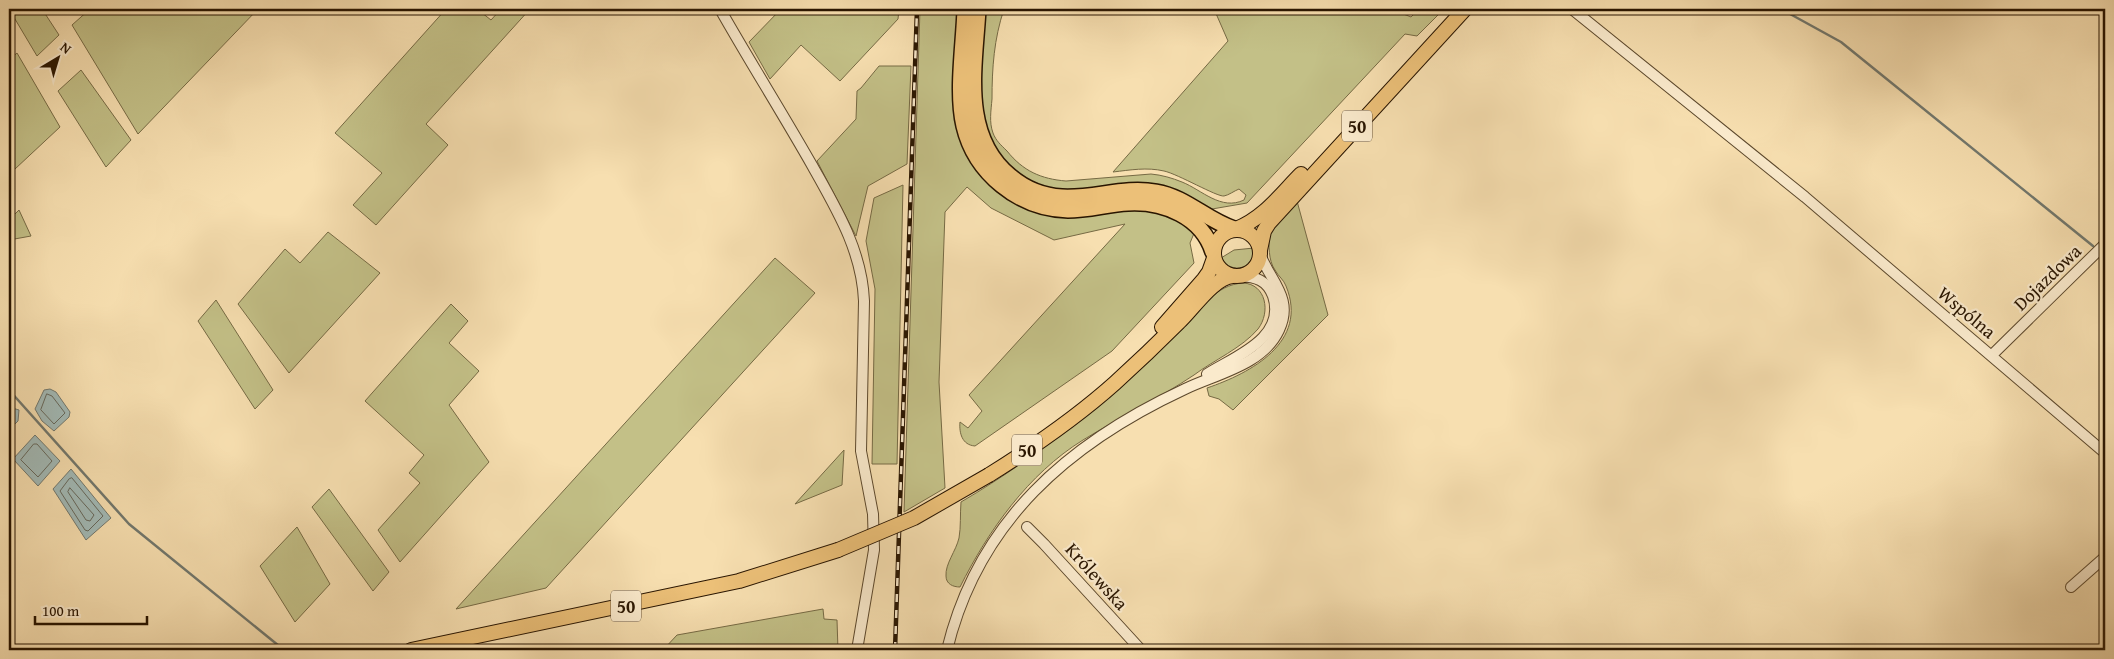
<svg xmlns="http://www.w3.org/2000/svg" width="2114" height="659" font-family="'Gentium Book Plus',serif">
	<rect width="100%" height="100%" fill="#f7dfb0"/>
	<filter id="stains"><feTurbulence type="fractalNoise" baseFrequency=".004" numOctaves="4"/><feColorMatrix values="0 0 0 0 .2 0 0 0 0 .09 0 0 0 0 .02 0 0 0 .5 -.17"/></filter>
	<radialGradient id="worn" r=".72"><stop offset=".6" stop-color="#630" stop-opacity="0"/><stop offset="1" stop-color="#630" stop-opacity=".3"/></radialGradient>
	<g fill="#c3c087" stroke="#766a44">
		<path d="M9,9h33l17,26 -22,21z"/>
		<path d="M90,9h168l-120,125 -66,-109z"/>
		<path d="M446,9h31l14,11 10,-11h29l-104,115 22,21 -72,80 -23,-20 29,-32 -47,-40z"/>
		<path d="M781,9h118l-1,10 -58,62 -39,-36 -31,34 -21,-37z"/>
		<path d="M920,9h40l20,163 135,37 46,2 34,20 -5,12 4,20 -82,88 -137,95c-13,-1 -16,-13 -15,-24l8,6 14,-17 -13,-16 156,-171 -71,16 -63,-32 -24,-21 -22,25 -6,170 6,106 -41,24z"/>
		<path d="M987,9h17c-10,30 -12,59 -12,90 -1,12 -3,23 1,34 3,8 8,12 14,18 16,20 34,28 59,30l85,-7c11,1 21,4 31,8 20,8 39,29 62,18l2,-5 -7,-6c-5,2 -10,6 -15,7 -7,1 -46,-22 -60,-25 -17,-4 -34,-1 -51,1l115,-131 -14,-32h177l20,8 8,-8h25l-27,27 -12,-2 -158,169 -35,6 -2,-1 -2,3 -137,-18 -45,-10 -36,-35 -12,-46 6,-87z"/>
		<path d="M17,53l43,74 -45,42 -6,-10v-99z"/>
		<path d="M879,66h32l-4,98 -39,22 -12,50 -39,-75 39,-42 1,-28 4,-3z"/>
		<path d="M81,70l50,70 -25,27 -48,-76z"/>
		<path d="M903,185l-6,279h-25l3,-175 -9,-48 8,-43z"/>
		<path d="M1297,201l31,114 -95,95 -14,-11 -10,-3 -2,-8c44,-15 102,-46 79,-102 -2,-6 -8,-10 -11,-16 -7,-10 -6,-25 -6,-37z"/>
		<path d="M19,210l12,26 -22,4v-20z"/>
		<path d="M328,232l52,41 -91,100 -51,-69 47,-55 15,14z"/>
		<path d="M1254,248c1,20 -22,28 -33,10l13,-8z"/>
		<path d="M775,258l40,35 -269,295 -90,21z"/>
		<path d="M1243,283c23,1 28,29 15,46 -16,19 -44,31 -64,46 -36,24 -75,43 -111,65 -55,34 -95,91 -123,147 -7,0 -14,-3 -14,-11 -1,-12 10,-25 13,-38 2,-11 1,-24 2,-36 82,-48 155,-109 223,-176 18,-18 31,-41 59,-43z"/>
		<path d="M216,300l57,90 -18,19 -57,-88z"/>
		<path d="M451,304l17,17 -19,22 30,28 -30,34 40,57 -89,100 -22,-32 42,-47 -11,-10 15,-18 -59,-54z"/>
		<path d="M844,450l-2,35 -47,19z"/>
		<path d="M329,489l60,83 -16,19 -61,-84z"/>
		<path d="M297,527l33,57 -35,38 -35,-56z"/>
		<path d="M823,609l1,10 13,1 1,30h-175l14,-15z"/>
	</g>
	<g fill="#a2bab7" stroke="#72786e">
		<path d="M50,389l6,3 14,20 -1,5 -15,14 -12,-10 -7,-12 9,-19z"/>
		<path d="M9,407l10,3 -1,11 -5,5 -4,-3z"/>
		<path d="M35,435l25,26 -22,25 -25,-27z"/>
		<path d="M71,469l40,49 -25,22 -33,-51z"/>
	</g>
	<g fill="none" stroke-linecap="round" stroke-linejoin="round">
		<g stroke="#66685c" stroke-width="1">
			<path d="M47,394l5,2 13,17 -11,11 -13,-14z"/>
			<path d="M34,444h3l15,17 -14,16 -17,-17z"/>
			<path d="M72,478l31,38 -15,15 -3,-1 -25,-39 9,-12z"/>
			<path d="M70,488l24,27 -4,6 -4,-1 -18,-28z"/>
		</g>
		<g stroke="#72786e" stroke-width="2.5">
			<path d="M1781,9l60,33 252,204"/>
			<path d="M2104,255h1"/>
			<path d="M9,390l120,134 155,126"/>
		</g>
		<defs>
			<g id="minor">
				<path d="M720,9c30,53 63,105 93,158 24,43 49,84 51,134l-3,150 12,63 1,36 -17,100"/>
				<path d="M1572,9l233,188 300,256"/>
				<path d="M1992,355l113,-111"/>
				<path d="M1207,374c26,-17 80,-35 66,-78 -6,-16 -17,-19 -33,-20"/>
				<path d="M1027,527l17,17 97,106"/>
				<path d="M2071,587l34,-30"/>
				<path d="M947,650c31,-129 122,-207 238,-261 31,-15 78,-24 94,-59 15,-32 -9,-49 -19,-76"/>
			</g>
			<g id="major">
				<path d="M1236,229c28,-11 45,-35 65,-55"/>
				<circle cx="1237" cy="253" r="23"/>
				<path d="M1260,250l4,-19 5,-8 196,-214"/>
				<path d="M1162,327l42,-48 5,-7 5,-14"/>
				<path d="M989,475c43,-27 88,-58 126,-92 22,-20 43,-40 64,-61 14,-13 35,-45 54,-46"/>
				<path d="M411,650l328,-69 99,-31"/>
			</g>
			<g id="highway">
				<path d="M965,9c-1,35 -9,83 -1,117 11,47 55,83 104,84 21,0 40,-6 60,-7 36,-2 74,14 85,49"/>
				<path d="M978,9c-3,57 -18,126 32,167 14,12 33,20 52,21 32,2 62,-11 94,-5 30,5 50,28 78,37"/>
			</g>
		</defs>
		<use href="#minor" stroke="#5c482c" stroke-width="12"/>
		<use href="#major" stroke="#291500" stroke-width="16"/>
		<use href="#highway" stroke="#291500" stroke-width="18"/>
		<use href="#minor" stroke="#faeacc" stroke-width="10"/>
		<use href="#major" stroke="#ecc078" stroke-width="14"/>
		<use href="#highway" stroke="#ecc078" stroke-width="15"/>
		<defs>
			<path id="rail" d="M895,650l22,-641"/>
		</defs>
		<use href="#rail" stroke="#291500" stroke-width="4.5"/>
		<use href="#rail" stroke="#faeacc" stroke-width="2.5" stroke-dasharray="8" stroke-linecap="butt"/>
		<defs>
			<path id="major-bridge" d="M838,550l76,-32 75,-43"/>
		</defs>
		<use href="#major-bridge" stroke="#291500" stroke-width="16" stroke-linecap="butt"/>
		<use href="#major-bridge" stroke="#ecc078" stroke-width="14"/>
	</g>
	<g text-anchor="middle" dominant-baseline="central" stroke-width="4.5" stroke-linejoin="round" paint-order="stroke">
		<g fill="#faeacc" stroke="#68553d" stroke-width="1">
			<rect x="1342" y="110.5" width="30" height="31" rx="4"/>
			<rect x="1012" y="434.5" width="30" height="31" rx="4"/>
			<rect x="611" y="590.5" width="30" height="31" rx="4"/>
		</g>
		<g font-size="18" font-weight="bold" fill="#291500">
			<text x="1357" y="126">50</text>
			<text x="1027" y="450">50</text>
			<text x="626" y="606">50</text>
		</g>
		<g font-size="19" fill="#291500" stroke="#faeacc">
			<text transform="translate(2047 277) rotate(-44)">Dojazdowa</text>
			<text transform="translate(1967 312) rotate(40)">Wspólna</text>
			<text transform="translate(1097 576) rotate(48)">Królewska</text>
		</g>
	</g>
	<rect width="2114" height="659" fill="none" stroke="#f7dfb0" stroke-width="30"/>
	<rect x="10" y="10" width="2094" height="639" fill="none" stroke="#291500" stroke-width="2.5"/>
	<rect x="15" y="15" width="2084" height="629" fill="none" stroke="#291500"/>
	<g transform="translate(58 58) rotate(38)" stroke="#faeacc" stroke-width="4" paint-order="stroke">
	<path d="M0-4L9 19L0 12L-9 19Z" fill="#291500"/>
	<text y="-8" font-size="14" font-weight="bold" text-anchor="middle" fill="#291500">N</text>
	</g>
	<path d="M35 616v8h112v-8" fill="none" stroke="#291500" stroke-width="2.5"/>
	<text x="42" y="616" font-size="15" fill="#291500" stroke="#faeacc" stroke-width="4" paint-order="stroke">100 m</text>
	<rect width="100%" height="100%" filter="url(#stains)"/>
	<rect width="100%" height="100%" fill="url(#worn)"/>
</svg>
